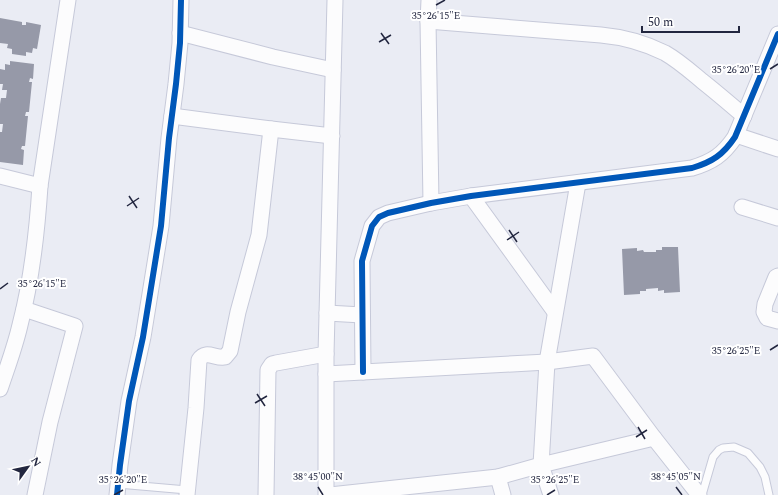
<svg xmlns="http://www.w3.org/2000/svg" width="778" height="495" font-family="Spectral,serif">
	<rect width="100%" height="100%" fill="#eaecf4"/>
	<g fill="#9699a8">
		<path d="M0,18l22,4v3h4v-3l15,3 -4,24 -4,-1 -1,5 -6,-1v4l-14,-2v-5l-5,-1 1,-4 -8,-1z"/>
		<path d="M10,61l24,3 -1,15 -3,-1 -1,4h3l-3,30h-3l-1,4h3l-3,30h-3l-1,3 3,1 -1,15 -23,-3v-30h2l1,-8h-3v-20l1,-6h5l1,-8h-5l1,-6h-3v-15l5,1v-6l5,1z"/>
		<path d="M662,247h16l2,45 -16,1v-3l-6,1v-3l-12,1v2h-6v3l-16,1 -2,-46 15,-1v3l6,-1 1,2h12v-2h6z"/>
	</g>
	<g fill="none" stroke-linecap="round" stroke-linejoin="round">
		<defs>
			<g id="service">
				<path d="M118,484l69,6"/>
				<path d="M702,495l11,-38 6,-7 4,-2 11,-1 14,6 12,14 5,10 4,18"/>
			</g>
			<g id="minor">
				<path d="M429,0l-1,21 3,182"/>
				<path d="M428,21l173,14c22,2 44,8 64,18 14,8 25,18 37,28 14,11 28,23 42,35"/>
				<path d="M180,33l93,24 60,13"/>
				<path d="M172,116l99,13 61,7"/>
				<path d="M736,135l42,14"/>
				<path d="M0,176l40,10 28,-186"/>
				<path d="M471,196l84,116"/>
				<path d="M742,207l36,11"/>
				<path d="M778,276l-2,1 -11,27 -1,8 3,6 11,3"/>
				<path d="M24,309l51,17 -25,96 -15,73"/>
				<path d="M327,313l35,2"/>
				<path d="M363,372l-1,-111 10,-35 7,-9 9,-4 43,-10 40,-7 221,-28c20,-6 31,-13 43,-31l43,-103"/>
				<path d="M326,374l221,-12 46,-6 61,82 45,57"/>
				<path d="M0,389c7,-21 15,-42 20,-64 12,-46 17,-92 20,-139"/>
				<path d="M498,477l5,18"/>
				<path d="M117,495l3,-30 9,-64 14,-64 18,-111 8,-88 7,-54 4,-41 1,-43"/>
				<path d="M187,495l9,-87 3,-48c7,-11 16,-1 26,-3l5,-6 8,-39 21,-77 12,-106"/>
				<path d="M266,495l2,-125 4,-6 4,-1 50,-9"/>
				<path d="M326,495v-141l9,-354"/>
				<path d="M330,495l168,-18 43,-12 113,-27"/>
				<path d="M551,495l-10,-30 6,-103 31,-179"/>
			</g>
		</defs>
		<use href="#service" stroke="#c6c9d9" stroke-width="9"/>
		<use href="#minor" stroke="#c6c9d9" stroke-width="17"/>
		<use href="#service" stroke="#fcfcfd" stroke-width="7"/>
		<use href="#minor" stroke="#fcfcfd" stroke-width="15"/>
		<defs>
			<g id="cycleway">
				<path d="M363,372l-1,-111 10,-35 7,-9 9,-4 43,-10 40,-7 221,-28c20,-6 31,-13 43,-31l43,-103"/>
				<path d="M117,495l3,-30 9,-64 14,-64 18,-111 8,-88 7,-54 4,-41 1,-43"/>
			</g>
		</defs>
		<use href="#cycleway" stroke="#fff" stroke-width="8"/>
		<use href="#cycleway" stroke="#0057b8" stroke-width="6"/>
	</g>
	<path fill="none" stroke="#22263f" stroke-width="1.5" d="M436,5l9,-5M381,33l8,11M379,42l12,-7M770,69l8,-5M129,196l8,12M127,206l12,-8M509,230l8,12M507,240l12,-8M0,289l8,-6M770,350l8,-5M257,394l8,12M255,403l12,-7M638,427l7,12M636,437l11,-7M318,487l5,8M676,487l6,8M114,495l9,-5M547,495l8,-5"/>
	<g font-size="10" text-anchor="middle" fill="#22263f" stroke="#fff" stroke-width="4" stroke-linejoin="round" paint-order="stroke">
		<text x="436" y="19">35°26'15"E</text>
		<text x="736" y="73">35°26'20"E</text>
		<text x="42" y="287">35°26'15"E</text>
		<text x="736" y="354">35°26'25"E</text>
		<text x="318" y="480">38°45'00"N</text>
		<text x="676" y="480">38°45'05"N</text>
		<text x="123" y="483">35°26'20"E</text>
		<text x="555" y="483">35°26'25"E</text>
	</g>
	<g transform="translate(28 467) rotate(57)" stroke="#ffffff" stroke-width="3" paint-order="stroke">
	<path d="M0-3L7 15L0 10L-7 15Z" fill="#22263f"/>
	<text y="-6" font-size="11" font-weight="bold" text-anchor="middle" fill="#22263f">N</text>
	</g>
	<path d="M642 26v6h97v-6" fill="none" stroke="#22263f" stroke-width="2"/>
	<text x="648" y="26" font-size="12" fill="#22263f" stroke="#ffffff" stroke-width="3" paint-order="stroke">50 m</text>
</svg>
